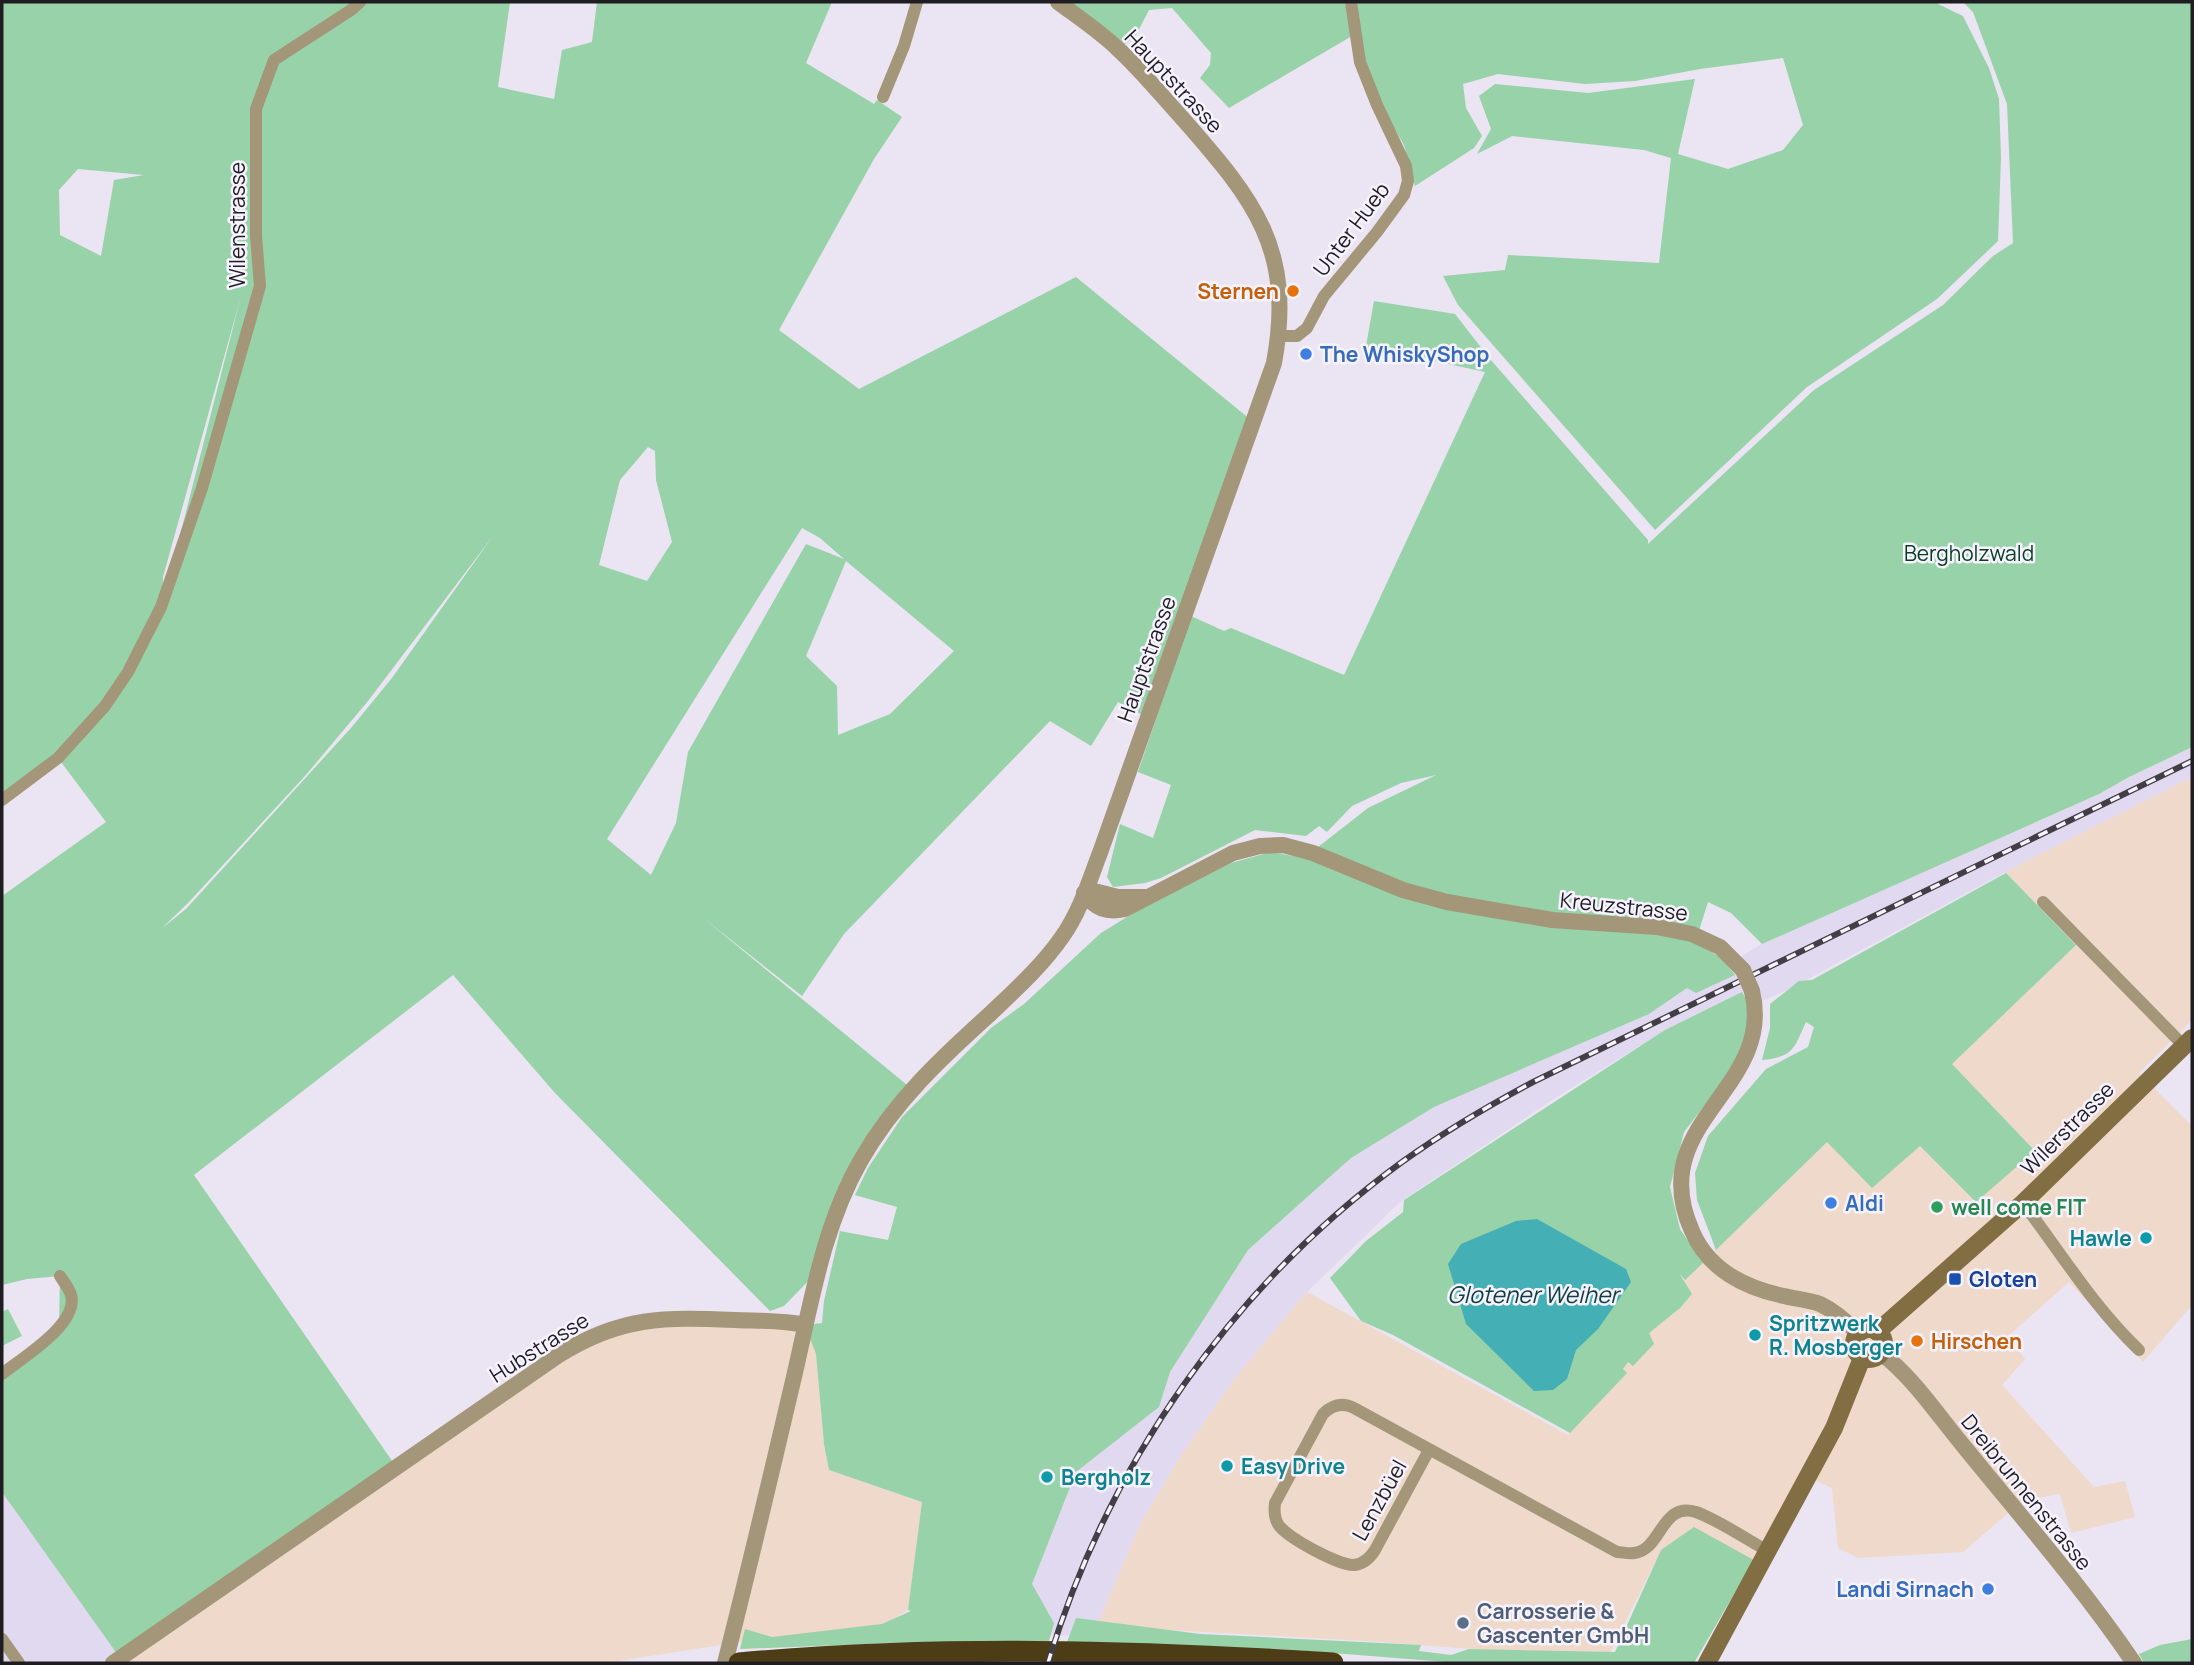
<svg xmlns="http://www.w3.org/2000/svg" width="2194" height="1665" font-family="Manrope,sans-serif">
	<rect width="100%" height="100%" fill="#eae4f3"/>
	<g fill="#e1d9ef">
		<path d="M2192,747v30l-187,95 -217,118 -62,26 -87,30 -90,56 -148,99 -94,91 -72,86 -55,79 -39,65 -44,104 -27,10 -21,-1 -17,-51 44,-112 83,-65 11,-35 78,-122 103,-92 83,-51 215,-93 38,-26 75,-44 337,-150 30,-17z"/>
		<path d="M4,1491l116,167 -7,5h-111v-170z"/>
	</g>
	<g fill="#eed9cb">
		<path d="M2192,777v243l-53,53 53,53v179l-49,57 -74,-80 -62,55 18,22 -23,26 92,102 31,-6 10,36 -64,16 -11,-39 -30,5 -16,9 -51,44 -105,6 -20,-10 -6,-60 -24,-11 -47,87 -100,-14 -54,109 -240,-18 -270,-15 44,-104 39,-65 55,-79 72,-86 261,143 50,-53 -3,-27 70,-75 142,-138 93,4 56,55 59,-50 -84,-87 125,-119 -71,-73z"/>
		<path d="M805,1325l11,29 8,90 5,26 93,32 -14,108 -30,18 -106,9 -167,26h-492l400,-276 108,-61z"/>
	</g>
	<g fill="#97d2a8" fill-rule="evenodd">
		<path d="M2,2h508l-12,85 56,12 8,-49 30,-8 5,-40h235l-26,61 68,41 3,-4 25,17 -28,42 -95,171 80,59 217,-112 175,143 -103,298 -30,-16 -27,44 -41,-25 -206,213 -42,62 -100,-79 210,172 -38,50 -58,134 -32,33 -14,5 -215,-218 -102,-118 -259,200 203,293 -277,190 -118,-166v-117l57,-47 1,-52 -33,3 -25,6v-389l104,-74 -48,-64 -56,42zM78,169l66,6 -30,5 -13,76 -41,-21 -1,-45zM241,296l-78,306h-1l1,-25zM648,447l7,4 1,29 16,62 -25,39 -48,-16 21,-85zM802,528l18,10 24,21 -38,-15 -118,208 -12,71 -25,52 -44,-36zM493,536l-101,142 -41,50 -165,181 -25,20 27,-26 117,-127 63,-75zM846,561l108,90 -64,63 -52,21 -1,-49 -31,-30z"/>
		<path d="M1069,2h276l7,34 -123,72 -29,-30 10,-13 1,-12 -39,-45 -23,2 -14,27 -10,7z"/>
		<path d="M1355,2h584l-1,2 25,12 26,52 10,31 2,59 -3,83 -61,58 -130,88 -152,143 -197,-225 -15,-29 62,-6 3,-15 151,8 12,-105 -27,-8 -132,-14 -35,18 14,-25 -12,-33 16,-12 93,9 107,-14 -17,75 50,15 55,-19 20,-25 -20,-67 -83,11 -65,12 -50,3 -87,-10 -35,10 3,24 16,28 -8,12 -59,38 -11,-41 -25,-43 -16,-49z"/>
		<path d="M1963,2h229v745l-63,30 -30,17 -337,150 -31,-31 -23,-11 -12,38 27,20 12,15 -39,18 -9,-5 -38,26 -215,93 -83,51 -103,92 -78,122 -11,35 -83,65 -44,112 22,39 -5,18 -158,2 -151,6 5,-20 27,8 110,-13 29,-13 -3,-1 14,-108 -93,-32 -5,-26 -8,-90 -11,-29 17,-2 2,-22 16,-70 48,9 9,-33 -42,-12 13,-27 34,-51 89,-89 33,-24 77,-71 42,-26 88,-44 40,-11 33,6 64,-50 68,-33 -35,8 -49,23 -25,26 -8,-6 -13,10 -51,-6 -94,48 -16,5 -32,4 -6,-10 13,-53 33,14 18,-53 -33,-13 53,-156 33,15 7,-3 113,47 141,-303 -119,-26 8,-45 81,13 35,45 158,181v4l166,-154 129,-85 50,-49 20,-13 -6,-139 -34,-92z"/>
		<path d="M2006,873l70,72 -124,119 83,87 -59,51 -56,-56 -48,42 -45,-46 -111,108 -19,-50 -2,-27 13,-37 58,-67 42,-22 6,-20 -8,-5c-12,26 -12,35 -44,38l8,-32v-24l29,-23 13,-1z"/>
		<path d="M1742,992l6,11v24l-11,36 -53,69 -14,55 10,42 18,27 6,6 -19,18 -6,-7 13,21 -12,14 -31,25 5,11 -21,22 -5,-4 -5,7 4,4 -57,60 -177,-98 -32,-14 -31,-43 36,-37 37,-29 1,-12 261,-170z"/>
		<path d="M8,1309l14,27 -20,10v-34z"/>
		<path d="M1694,1527l67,37 -12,4 -55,95h-235l-164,-13 -228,-8 9,-24 124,16 221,11 -2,6 32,4 18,-6 146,3 46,-102z"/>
		<path d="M2192,1639v24h-48l-5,-9 21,-9z"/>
	</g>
	<path fill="#44afb5" d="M1537,1219l89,50 5,13 -33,47 -22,21 -9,29 -14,11 -19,1 -68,-67 -18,-60 13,-20 55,-23z"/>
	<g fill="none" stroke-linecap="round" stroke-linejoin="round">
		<g stroke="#a39679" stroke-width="12">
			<path d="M883,97l21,-51 13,-44"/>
			<path d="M1279,336h18l10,-8 17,-32 53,-64 27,-37 4,-14 -2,-15 -29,-61 -17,-43 -9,-60"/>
			<path d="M2,800l56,-42 47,-52 23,-34 33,-65 41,-119 58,-202 -4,-50v-127l18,-49 77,-50 9,-8"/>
			<path d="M2043,902l141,144"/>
			<path d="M2023,1203c38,50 70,103 116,147"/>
			<path d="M2,1374c20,-16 77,-50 69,-79 -2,-7 -8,-14 -11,-19"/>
			<path d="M1429,1450l-54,100c-5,8 -11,14 -21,15 -14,1 -69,-28 -76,-41 -4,-7 -4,-13 -3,-21l48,-89c9,-9 19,-12 31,-6l263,144c5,0 12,2 17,1 28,-3 27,-52 62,-41 22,8 50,27 72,39"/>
			<path d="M2,1639l17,24"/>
		</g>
		<g stroke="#a39679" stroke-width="16">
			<path d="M1084,893c11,16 23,20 41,16l108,-56 27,-7 23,-1 30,8 90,37 44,12 105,18 105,7 35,7 28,13 23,23"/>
			<path d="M1084,893l10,-2 24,6h28"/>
			<path d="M1752,991c24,99 -109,131 -60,240 16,38 53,57 92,65 12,3 25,4 36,8 15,7 27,18 38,29"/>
			<path d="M1881,1353c33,25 58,64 85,96 57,70 117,139 168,214"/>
			<path d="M113,1663l446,-308c62,-39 106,-38 176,-35 23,1 47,0 70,5"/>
			<path d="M725,1663c24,-94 46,-188 68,-282 18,-76 29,-153 68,-221 33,-58 80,-102 129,-146 25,-24 52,-48 72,-77 18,-25 28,-58 39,-87l173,-487c21,-114 -20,-163 -91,-244 -22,-24 -42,-49 -66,-71 -18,-17 -39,-31 -59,-46"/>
		</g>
		<g stroke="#816e42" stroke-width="18">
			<circle cx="1869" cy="1344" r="15"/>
			<path d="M1877,1332l146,-129 169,-165"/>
			<path d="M1707,1663l127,-235 28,-70"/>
		</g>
		<path stroke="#4c3d17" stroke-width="21" d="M739,1663c198,-18 396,-13 594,0"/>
		<defs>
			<path id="rail" d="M1048,1663c60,-199 186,-379 354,-501 42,-30 86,-56 131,-80l659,-321"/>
		</defs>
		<use href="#rail" stroke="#413e45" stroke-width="6"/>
		<use href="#rail" stroke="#f6f2fe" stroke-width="3.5" stroke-dasharray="10" stroke-linecap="butt"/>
		<path stroke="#a39679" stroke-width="16" d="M1743,970l9,21"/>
	</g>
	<g fill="#e8710a" stroke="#f6f2fe" stroke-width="2.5">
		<circle cx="1293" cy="291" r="7"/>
		<circle cx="1917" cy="1341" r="7"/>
	</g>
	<g fill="#3f7fe0" stroke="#f6f2fe" stroke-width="2.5">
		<circle cx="1306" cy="354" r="7"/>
		<circle cx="1831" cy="1203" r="7"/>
		<circle cx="1988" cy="1589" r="7"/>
	</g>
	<circle fill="#2e9e5b" stroke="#f6f2fe" stroke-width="2.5" cx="1937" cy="1207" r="7"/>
	<g fill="#0f9aa8" stroke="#f6f2fe" stroke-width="2.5">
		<circle cx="2146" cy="1238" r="7"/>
		<circle cx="1755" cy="1335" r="7"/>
		<circle cx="1227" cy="1466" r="7"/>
		<circle cx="1047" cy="1477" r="7"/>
	</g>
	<rect fill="#1a4fb4" stroke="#f6f2fe" stroke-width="2.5" x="1948" y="1272" width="14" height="14" rx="3.5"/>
	<circle fill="#5c6f8a" stroke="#f6f2fe" stroke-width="2.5" cx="1463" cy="1623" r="7"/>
	<g text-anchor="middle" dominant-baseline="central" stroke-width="5" stroke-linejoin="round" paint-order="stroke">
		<g font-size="21" fill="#1f1d22" stroke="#f6f2fe">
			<text transform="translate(1174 81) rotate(47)">Hauptstrasse</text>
			<text transform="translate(237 225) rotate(-90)">Wilenstrasse</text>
			<text transform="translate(1351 229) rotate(-53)">Unter Hueb</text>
			<text transform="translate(1146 659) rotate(-70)">Hauptstrasse</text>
			<text transform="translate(1624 906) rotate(6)">Kreuzstrasse</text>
			<text transform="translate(2067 1128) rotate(-45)">Wilerstrasse</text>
			<text transform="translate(539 1347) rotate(-32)">Hubstrasse</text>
			<text transform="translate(2027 1492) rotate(51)">Dreibrunnenstrasse</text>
			<text transform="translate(1379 1500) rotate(-61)">Lenzbüel</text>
		</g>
		<g font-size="21" font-weight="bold" fill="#c56008" stroke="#f6f2fe" text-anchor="end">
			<text x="1279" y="291">Sternen</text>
			<text x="1931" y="1341" text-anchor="start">Hirschen</text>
		</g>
		<g font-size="21" font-weight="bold" fill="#366cbe" stroke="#f6f2fe" text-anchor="start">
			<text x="1320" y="354">The WhiskyShop</text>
			<text x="1845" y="1203">Aldi</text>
			<text x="1974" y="1589" text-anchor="end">Landi Sirnach</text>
		</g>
		<g font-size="21" fill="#073e20" stroke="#f6f2fe">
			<text x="1969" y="553">Bergholzwald</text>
		</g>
		<g font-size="21" font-weight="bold" fill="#27864d" stroke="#f6f2fe" text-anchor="start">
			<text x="1951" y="1207">well come FIT</text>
		</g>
		<g font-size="21" font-weight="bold" fill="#0d838f" stroke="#f6f2fe" text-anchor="start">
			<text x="2132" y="1238" text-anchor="end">Hawle</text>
			<text x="1769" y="1323">Spritzwerk<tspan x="1769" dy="24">R. Mosberger</tspan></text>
			<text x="1241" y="1466">Easy Drive</text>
			<text x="1061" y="1477">Bergholz</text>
		</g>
		<g font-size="21" font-weight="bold" fill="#164399" stroke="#f6f2fe" text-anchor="start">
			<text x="1969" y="1279">Gloten</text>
		</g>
		<g font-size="21" font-weight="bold" fill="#4e5e75" stroke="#f6f2fe" text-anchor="start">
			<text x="1477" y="1611">Carrosserie &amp;<tspan x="1477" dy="24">Gascenter GmbH</tspan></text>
		</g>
		<g font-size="23" font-style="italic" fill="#0d3f41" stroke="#f6f2fe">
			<text x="1533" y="1294">Glotener Weiher</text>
		</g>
	</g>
	<rect width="2194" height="1665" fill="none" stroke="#1f1d22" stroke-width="7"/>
</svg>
